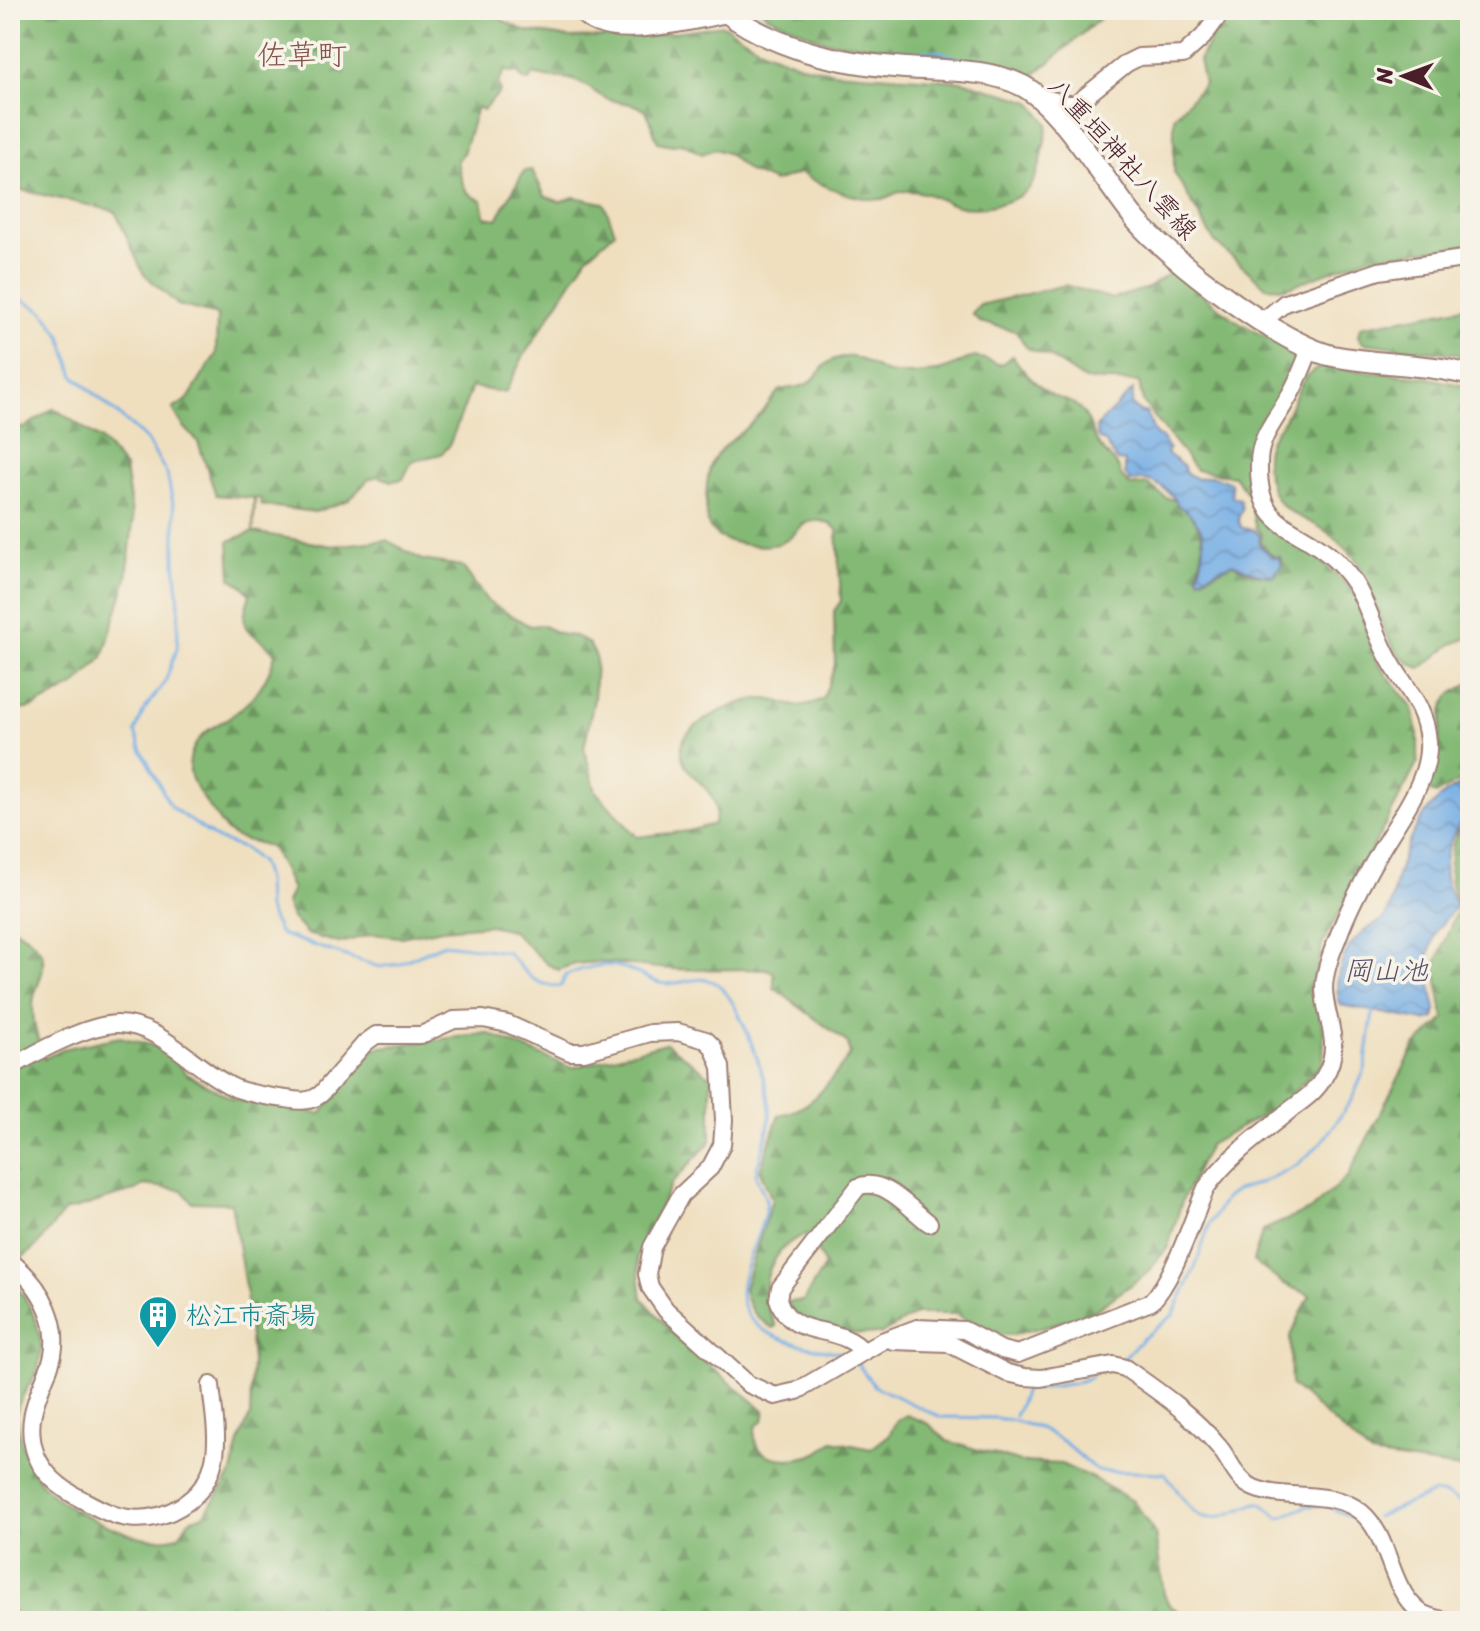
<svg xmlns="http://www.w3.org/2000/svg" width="1480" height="1631" font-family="Sriracha,'Klee One',sans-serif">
	<defs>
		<pattern id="forest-firs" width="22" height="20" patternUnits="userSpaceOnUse" patternTransform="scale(2)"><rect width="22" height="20" fill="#83b975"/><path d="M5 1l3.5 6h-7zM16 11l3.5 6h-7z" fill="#6d9660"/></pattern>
		<pattern id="water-waves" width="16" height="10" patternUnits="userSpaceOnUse" patternTransform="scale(2)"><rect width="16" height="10" fill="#75aee5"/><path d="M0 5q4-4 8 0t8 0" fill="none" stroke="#628dba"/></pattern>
	</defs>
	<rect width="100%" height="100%" fill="#f7f3e8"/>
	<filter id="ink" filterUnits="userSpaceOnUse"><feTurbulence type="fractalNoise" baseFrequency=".0125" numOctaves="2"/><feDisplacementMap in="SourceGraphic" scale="16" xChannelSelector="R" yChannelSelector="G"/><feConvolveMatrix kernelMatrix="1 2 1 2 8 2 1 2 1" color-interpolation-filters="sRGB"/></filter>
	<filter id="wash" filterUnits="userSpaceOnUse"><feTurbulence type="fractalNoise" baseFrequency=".006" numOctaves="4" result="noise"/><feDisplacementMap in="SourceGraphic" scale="32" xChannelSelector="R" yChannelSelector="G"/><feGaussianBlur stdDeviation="1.8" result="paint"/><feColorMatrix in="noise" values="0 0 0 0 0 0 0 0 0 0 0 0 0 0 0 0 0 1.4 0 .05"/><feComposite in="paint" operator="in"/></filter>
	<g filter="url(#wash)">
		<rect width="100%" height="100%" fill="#efdfbf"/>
		<g fill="url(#forest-firs)" stroke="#666c50" stroke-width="2">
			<path d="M10,10h471l44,21 46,7 76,-2 76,-11 42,26 36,14 32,7 129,9 47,14 22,7 17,22c-4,20 -6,43 -16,60 -11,19 -54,27 -74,22 -19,-5 -29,-16 -53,-15 -8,0 -15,6 -23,8 -23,3 -62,-14 -82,-26l-26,9 -26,-11 -21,-18 -12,-4 -13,5 -20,-11 -9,2 -15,-3c-5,-9 -6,-23 -12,-30 -10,-11 -28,-8 -41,-14 -16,-8 -20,-17 -40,-20 -11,-1 -20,1 -31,-4l-5,7 -5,-1 -7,-8 -6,1 -6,-3 -7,13 2,9 -17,18 -6,-3 -14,46 -6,9c5,18 5,33 25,38l3,17 12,2 27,-48 8,-1 13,26 15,6 14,-5 30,6 11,29 -27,24 -65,101 -18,36 -33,-6 -23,59 -8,8 -29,7 -9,18 -11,2 -14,-5 -9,3 -20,21 -34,12 -54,-7v-6l-6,-1 -2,34 79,14 55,-6 35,20 40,6 26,36 42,24 11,-1 22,10 12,1 14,8 7,13 -2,42 -10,49 12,44 41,45 51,-6 26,-7c12,-36 -31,-43 -33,-73 -2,-25 55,-50 77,-52 29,-2 29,16 65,0l12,-34 -1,-54 7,-10 -4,-72c-7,-5 -13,-9 -22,-8 -16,1 -18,14 -30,20 -15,9 -59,4 -71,-8 -8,-7 -8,-19 -8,-29 1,-53 11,-49 46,-81 11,-10 18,-23 28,-33 8,-2 18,-2 25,-5 16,-7 15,-26 40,-28 20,-2 33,18 53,17 15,0 29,0 44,-4 29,-8 23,-21 58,-5l13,-9c9,15 24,30 39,39 7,4 16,5 23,10 14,9 15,25 22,37 7,13 22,19 24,34l10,10 17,-2 18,14 10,2c3,8 7,7 13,13 19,19 15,39 8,61l3,5 33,-15 21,10 20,3 9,-13 -3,-7 -7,-1 -13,-13 2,-8c-13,-12 -6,-23 -12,-37 -4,-8 -11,-15 -16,-22l-38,-6 -53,-68 -4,-20 -54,-2 -35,-23 -23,-9 -11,-17 -36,-9 -8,-8 8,-9 85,-20 47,14 36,-11 25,-17 59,47 46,26 18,13 -5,18 -35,63 -3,21 16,69 42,24 49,45 6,35 12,32 35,44 5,25v29l-95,181 -12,47 13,39 -1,34 -42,42 -72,40 -27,56 -14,46 -22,27 -56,40 -78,21h-17l-39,-21h-40l-35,20h-17l-27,-2 -36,-10 -16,-20 18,-1 22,-36 -16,-30c-22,2 -40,26 -43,48 -2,14 3,31 10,43l-4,2c-17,-12 -25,-19 -28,-40l28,-89 -12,-28 19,-56c34,-4 52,-36 71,-60l-2,-12 -74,-55v-15l-7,-4c-32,0 -64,1 -95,0 -31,-1 -86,-15 -113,1l-12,-6 -36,-34 -21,-5 -48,4 -41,8 -28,-3 -34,9 -32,-9 -15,-16 -6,-15 6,-14c-6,-11 -15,-37 -23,-42 -11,-6 -25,-5 -35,-11 -9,-5 -15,-15 -20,-23 -16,-22 -36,-42 -17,-71 9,-13 20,-17 33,-25 24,-17 38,-36 45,-63 -21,-28 -41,-15 -25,-59l-7,-9 -12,-8 -2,-37 24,-9 1,-34 -38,-3 -18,-53 -15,-16 -10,-17 15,-10 28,-45 1,-39 -39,-10 -35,-32 -28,-62 -94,-21 -11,-9z"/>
			<path d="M762,10h348l-77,66 -107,-24 -102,-11 -58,-26z"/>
			<path d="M1208,10h262v235l-102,12 -82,31 -20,-1 -52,-46 -40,-69v-55l30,-33 -5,-24 15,-26z"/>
			<path d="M1470,306v53l-13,-5 -94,-11 -5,-7 2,-9z"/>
			<path d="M1333,363l18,7 73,7 46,10v250l-18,7 -31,24c-43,-13 -42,-75 -64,-107 -9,-13 -27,-28 -41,-36 -28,-14 -40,-16 -48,-49 -3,-11 -3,-26 2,-36 5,-9 13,-17 17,-26 14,-26 13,-43 46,-51z"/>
			<path d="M54,408l47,32 24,28 8,53 -6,57 -24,79 -27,28 -44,23 -22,3v-285l14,2z"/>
			<path d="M1470,682v93l-34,19 -11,-5 11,-23 7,-59 6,-11z"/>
			<path d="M1470,819v655l-10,-6 -89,-13 -80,-70 -1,-49 20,-41 -28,-12 -29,-22 10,-31 49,-21 36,-33 67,-130 29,-27 -9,-53 23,-59 -8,-26v-19l3,-18 4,-12z"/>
			<path d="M10,925c15,11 36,20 33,42 -1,11 -7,20 -9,30 -4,19 4,44 10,62l18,-10 58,-12 35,9 22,16 9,12 47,25 88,15 54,-66 112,-15 85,35 94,-25 45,34v64l-40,43 -34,73 5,41 41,46 82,67 -2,10 -7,5c-9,36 36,38 61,27 6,-3 11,-8 16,-12l38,8 18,-14 8,-15 10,-5 22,9 18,17 74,21 40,2 31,14 41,23 22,33 9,60 5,11 25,16h-1184v-343c21,23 40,63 26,95 -6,12 -17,25 -19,38 -1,6 1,13 2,18 5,49 36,74 78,92 28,12 51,23 82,15l10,-16 15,-5 28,-42 7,-31 11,-26 2,-55 -6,-69 -15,-89 -39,-1 -10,-12 -38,-5c-14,10 -26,9 -41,15 -14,4 -23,9 -37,10 -16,17 -33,49 -56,51z"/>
		</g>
		<g fill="url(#water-waves)" stroke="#606688" stroke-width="2">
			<path d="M1133,390l-1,15 8,7h6l9,22 7,4 7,11 -2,4 17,14 1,5 12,7 15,-3 19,7 1,14 8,2 2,11c-4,7 -5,11 0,18l12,2 6,6 -1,8 13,13 7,1 3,7 -9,11 -18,-3 -22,-10 -33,15 -2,-3c10,-32 10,-50 -20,-70 -4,-10 -21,-24 -33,-25 -4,-1 -9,1 -14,2l-6,-8v-12l-8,-1 -11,-18 -8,-5 -2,-11z"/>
			<path d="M1470,781v32c-18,16 -30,45 -24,70 2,8 8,15 10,23l-20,25 -7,23v23l7,33 -2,8 -9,3 -84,-16c-10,-22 2,-57 21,-72 7,-6 19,-10 24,-18 7,-10 7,-24 10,-35 11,-42 30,-84 74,-99z"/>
		</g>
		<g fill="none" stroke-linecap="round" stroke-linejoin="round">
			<g stroke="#75aee5" stroke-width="3">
				<path d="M753,10l8,8 28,11 17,12"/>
				<path d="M844,50l94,1 32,11"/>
				<path d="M1002,68c18,3 38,6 46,24"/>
				<path d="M10,293l33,18 18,25 13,40 72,63 21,35 8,39v48l4,45 -2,43 -12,33 -21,28 -9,22 6,17 30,58 46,32 28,10 16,14 5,16 1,29 13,26 99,33 19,-3 46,-20 63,8c17,19 26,35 54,34l5,-11c16,-7 37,-12 54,-8 14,3 26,12 40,16 18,4 37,-9 54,-1 24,12 54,100 56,126 1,22 -10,45 -14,66 2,13 12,21 10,34 -5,26 -20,50 -24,76 -10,55 69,63 106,70"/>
				<path d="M856,1361l18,25 66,31 54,1 21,3 27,8 22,13 33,29 68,2c35,49 32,56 91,30h5l19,15 27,-12 15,-1"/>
				<path d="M1122,1361l19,-21 32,-25 22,-47 14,-43 17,-27 11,-8 23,-7 37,-18 23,-21 13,-17 19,-28 13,-30 8,-58"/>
				<path d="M1036,1389l40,-6 15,-6"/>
				<path d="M1015,1416l10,-26"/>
				<path d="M1329,1507l33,15"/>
				<path d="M1376,1517l57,-24 14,2 23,12"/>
			</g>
		</g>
	</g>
	<g filter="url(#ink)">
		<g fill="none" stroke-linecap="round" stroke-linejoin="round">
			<defs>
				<g id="minor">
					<path d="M580,10c20,36 115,10 148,4"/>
					<path d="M1040,97l27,7h9l51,-41 12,-6 44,-2 20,-18 20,-27"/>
					<path d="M1263,321l22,-18 94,-32 91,-13"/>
					<path d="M10,1068c26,-16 78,-44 108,-44 44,0 80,49 119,65 15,5 33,8 49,10 13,2 23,4 35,-5l44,-51 11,-8h45l33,-15 29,-1 25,5 62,28h14l66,-19 28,-1 28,8 7,7 8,20 3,53 -2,25 -12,23 -29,27 -29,52 -5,27 3,13 16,23 82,74 27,12 22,-5 85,-50 35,-13 47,2 38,20 16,4 133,-52c23,-23 41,-82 55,-114 22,-32 55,-54 84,-78 13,-10 26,-18 34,-33 20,-32 1,-56 0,-88 0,-15 8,-38 14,-52 10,-28 25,-56 40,-82 18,-33 53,-74 50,-114 -3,-38 -26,-56 -41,-86 -19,-37 -20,-64 -52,-95 -38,-37 -78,-27 -76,-97 0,-26 17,-43 29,-65 9,-15 16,-33 22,-49"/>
					<path d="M10,1261c32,25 55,66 39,107 -12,30 -25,54 -13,87 9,22 27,35 47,45 15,8 29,16 45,18 36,5 76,-18 85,-54 7,-25 0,-54 -2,-79"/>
					<path d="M893,1341l55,2 59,30 18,4 16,1 72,-13 12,3c33,23 68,47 94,79 12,14 16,33 35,41 31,13 80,1 107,24 30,25 27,75 58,99 7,6 20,8 29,10"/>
					<path d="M864,1352c-26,-31 -73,-10 -86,-53l2,-11 78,-101c25,-11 52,22 71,36"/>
				</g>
				<path id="major" d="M723,10c53,40 117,53 182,58 38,3 83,0 118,18 39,21 83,98 113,134 33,39 147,126 197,136 45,9 92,7 137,19"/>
			</defs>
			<use href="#minor" stroke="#9c7f75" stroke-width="20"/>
			<use href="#major" stroke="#9c7f75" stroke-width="24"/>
			<use href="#minor" stroke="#fff" stroke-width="16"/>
			<use href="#major" stroke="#fff" stroke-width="20"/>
		</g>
	</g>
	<defs>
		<symbol id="building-pin" viewBox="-11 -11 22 30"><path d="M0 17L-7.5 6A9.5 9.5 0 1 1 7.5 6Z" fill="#0f9aa8" stroke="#f7f3e8"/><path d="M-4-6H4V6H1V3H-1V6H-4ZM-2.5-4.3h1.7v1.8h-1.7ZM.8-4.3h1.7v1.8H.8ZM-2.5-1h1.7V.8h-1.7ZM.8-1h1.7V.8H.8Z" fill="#fff"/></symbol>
	</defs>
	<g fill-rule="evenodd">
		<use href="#building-pin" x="136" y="1293" width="44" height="60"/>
	</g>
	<g text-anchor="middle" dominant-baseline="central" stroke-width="7" stroke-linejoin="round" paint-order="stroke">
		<g font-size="26" fill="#4a1f2b" stroke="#f7f3e8">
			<text transform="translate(1123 158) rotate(48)">八重垣神社八雲線</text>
		</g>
		<g font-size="26" fill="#0d838f" stroke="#f7f3e8" text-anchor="start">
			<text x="186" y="1315">松江市斎場</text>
		</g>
		<g font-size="28" font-style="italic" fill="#59516c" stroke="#f7f3e8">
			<text x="1386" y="970">岡山池</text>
		</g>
		<g font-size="30" fill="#82544c" stroke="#f7f3e8">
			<text x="302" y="55">佐草町</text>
		</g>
	</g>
	<rect width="1480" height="1631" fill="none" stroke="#f7f3e8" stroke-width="40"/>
	<g transform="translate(1404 76) rotate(271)" stroke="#f7f3e8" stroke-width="6" paint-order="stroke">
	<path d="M0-6L14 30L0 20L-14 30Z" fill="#4a1f2b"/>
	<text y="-12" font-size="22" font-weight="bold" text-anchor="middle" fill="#4a1f2b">N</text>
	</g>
</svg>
